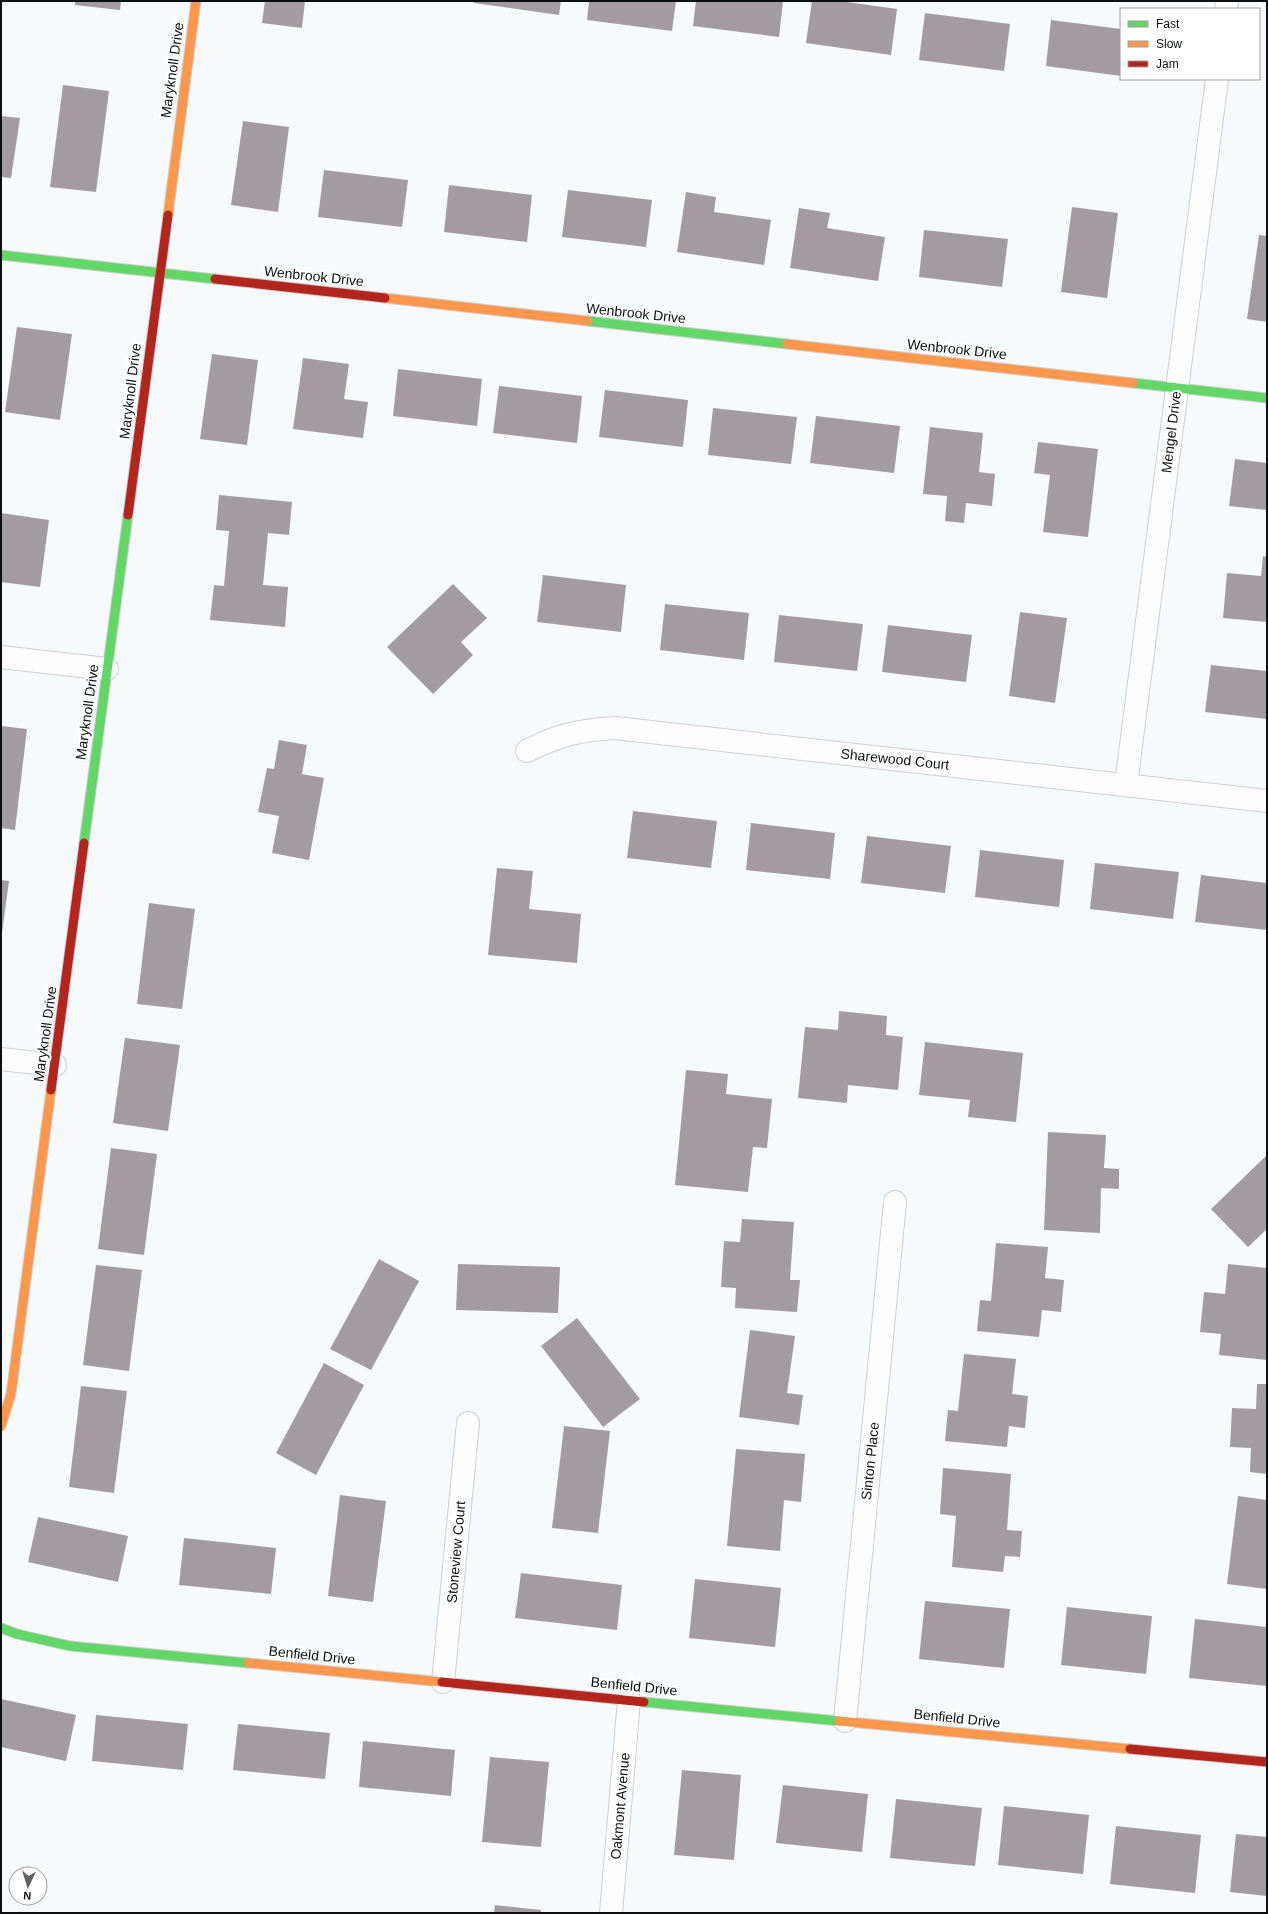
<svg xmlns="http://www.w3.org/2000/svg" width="1268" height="1914" font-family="Arial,sans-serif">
	<rect width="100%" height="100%" fill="#f7fafd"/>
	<g fill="#a29ca0">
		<path d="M75,1h46l-1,9 -45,-5z"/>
		<path d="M265,1h40l-3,27 -40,-5z"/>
		<path d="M474,1h87l-2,14 -85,-12z"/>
		<path d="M589,1h87l-4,30 -85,-11z"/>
		<path d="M696,1h87l-4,36 -86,-11z"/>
		<path d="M812,1h28l57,8 -6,46 -85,-12z"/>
		<path d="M925,13l85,11 -6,47 -85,-11z"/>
		<path d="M1051,20l70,9v47l-75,-10z"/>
		<path d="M63,85l46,6 -13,101 -46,-5z"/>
		<path d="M1,116l19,2 -9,60 -10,-1z"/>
		<path d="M243,121l46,6 -11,85 -47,-7z"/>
		<path d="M324,170l84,10 -6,47 -84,-10z"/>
		<path d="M449,185l83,10 -5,47 -83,-10z"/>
		<path d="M568,190l84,10 -6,47 -84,-10z"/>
		<path d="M686,192l30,5 -2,15 57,8 -7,45 -87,-13z"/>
		<path d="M1072,207l46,6 -11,85 -46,-6z"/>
		<path d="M799,208l31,5 -3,15 58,9 -7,44 -88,-13z"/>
		<path d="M924,230l84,9 -6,48 -83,-10z"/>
		<path d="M1259,235l8,1v86l-20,-3z"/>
		<path d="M17,327l55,7 -12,86 -55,-8z"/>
		<path d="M212,354l46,6 -11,85 -47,-6z"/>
		<path d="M303,358l46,6 -5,35 24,3 -5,36 -70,-9z"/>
		<path d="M398,369l84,10 -5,47 -84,-10z"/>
		<path d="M499,386l83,10 -5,47 -84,-10z"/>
		<path d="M605,390l83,10 -5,47 -84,-10z"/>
		<path d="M713,408l84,9 -6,47 -83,-9z"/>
		<path d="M816,416l84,10 -6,47 -84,-10z"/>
		<path d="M930,427l53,6 -4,39 16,2 -3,32 -26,-3 -2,20 -19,-2 2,-25 -24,-2z"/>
		<path d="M1038,442l60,7 -10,88 -45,-5 7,-57 -16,-2z"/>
		<path d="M1235,459l32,4v47l-38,-4z"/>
		<path d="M219,495l73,7 -3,33 -21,-2 -5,52 25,2 -3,40 -75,-7 4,-35 10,1 5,-55 -13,-1z"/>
		<path d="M1,513l48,7 -9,67 -39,-5z"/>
		<path d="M1263,556l4,1v65l-44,-4 4,-45 34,3z"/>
		<path d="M543,575l83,10 -5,47 -84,-10z"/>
		<path d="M453,584l34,34 -26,24 12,13 -40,39 -46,-47z"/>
		<path d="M665,604l84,9 -5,47 -84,-10z"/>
		<path d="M1020,612l47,6 -12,85 -46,-7z"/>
		<path d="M779,615l84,9 -6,47 -83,-9z"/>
		<path d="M888,625l84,10 -6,47 -84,-10z"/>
		<path d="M1211,665l56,6v48l-62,-7z"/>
		<path d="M1,726l26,3 -12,101 -14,-2z"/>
		<path d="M279,740l28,5 -5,29 22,4 -15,82 -37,-7 7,-37 -21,-4 9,-44 7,1z"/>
		<path d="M633,811l84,10 -6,47 -84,-10z"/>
		<path d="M751,823l84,10 -5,46 -84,-9z"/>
		<path d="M867,836l84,10 -6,47 -84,-10z"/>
		<path d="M980,850l84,10 -5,47 -84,-10z"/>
		<path d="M1095,863l84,9 -6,47 -83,-10z"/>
		<path d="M497,868l36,3 -4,38 52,5 -4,49 -89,-8z"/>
		<path d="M1201,875l66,8v47l-72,-8z"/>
		<path d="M1,880l8,1 -7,52h-1z"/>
		<path d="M149,903l46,6 -13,100 -45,-5z"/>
		<path d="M839,1011l48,5 -1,19 17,2 -5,53 -50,-5 -1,18 -49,-5 7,-71 33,3z"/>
		<path d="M125,1038l55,7 -12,86 -55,-8z"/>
		<path d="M925,1042l98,11 -7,69 -48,-5 2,-17 -51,-5z"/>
		<path d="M686,1070l42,4 -2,20 46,5 -5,49 -14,-1 -5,45 -73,-7z"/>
		<path d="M1048,1132l58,3 -2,33 15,1v20l-18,-1 -1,45 -56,-3z"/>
		<path d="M111,1148l46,6 -13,101 -46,-6z"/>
		<path d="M1267,1155v74l-19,18 -37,-38z"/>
		<path d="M742,1219l52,3 -4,58h10l-3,32 -62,-4 1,-20 -15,-1 3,-46 16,1z"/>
		<path d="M996,1243l52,4 -3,31 19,2 -3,32 -19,-2 -3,27 -62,-6 3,-31 11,1z"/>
		<path d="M379,1259l40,22 -48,89 -41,-21z"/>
		<path d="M458,1264l102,3 -2,46 -102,-3z"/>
		<path d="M1228,1264l39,4v92l-48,-5 2,-21 -21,-2 4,-40 21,2z"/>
		<path d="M96,1265l46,5 -13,101 -46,-6z"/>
		<path d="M577,1318l63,81 -37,28 -62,-81z"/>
		<path d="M750,1330l45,6 -8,57 16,2 -4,30 -60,-8z"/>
		<path d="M964,1354l52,5 -4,35 16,2 -3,32 -16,-2 -2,21 -62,-6 3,-31 10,1z"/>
		<path d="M324,1363l40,22 -48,90 -40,-22z"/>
		<path d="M1257,1384h10v90l-17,-2 1,-24 -21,-1 2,-39 24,1z"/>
		<path d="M81,1386l46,5 -13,102 -45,-6z"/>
		<path d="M564,1426l46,5 -12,102 -46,-5z"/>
		<path d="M736,1449l69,5 -4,48 -17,-2 -4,51 -53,-5z"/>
		<path d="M943,1468l68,6 -4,56 15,1 -2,26 -15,-1 -2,16 -51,-5 4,-51 -16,-2z"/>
		<path d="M340,1495l46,6 -13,101 -45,-6z"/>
		<path d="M1238,1496l29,4v89l-40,-5z"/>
		<path d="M38,1517l90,19 -10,46 -90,-20z"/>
		<path d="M184,1538l92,10 -5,46 -92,-9z"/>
		<path d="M521,1573l101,12 -5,45 -102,-12z"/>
		<path d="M695,1579l86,9 -6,59 -86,-9z"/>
		<path d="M925,1601l85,8 -6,59 -85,-9z"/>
		<path d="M1067,1607l85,9 -6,58 -85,-9z"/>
		<path d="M1195,1619l72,8v59l-78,-8z"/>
		<path d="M1,1699l75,16 -10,46 -65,-14z"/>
		<path d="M96,1715l92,9 -5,46 -91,-9z"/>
		<path d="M238,1724l92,9 -5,46 -92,-9z"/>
		<path d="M363,1741l92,9 -4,46 -92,-9z"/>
		<path d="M490,1757l59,5 -8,85 -59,-5z"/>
		<path d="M682,1770l59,5 -7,85 -60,-5z"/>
		<path d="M783,1785l85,9 -6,58 -86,-9z"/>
		<path d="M896,1799l86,9 -7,58 -85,-8z"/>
		<path d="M1004,1806l85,9 -6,59 -85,-9z"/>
		<path d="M1116,1826l85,9 -6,58 -85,-9z"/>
		<path d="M1236,1834l31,3v59l-37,-4z"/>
		<path d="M495,1905l46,5v3h-47z"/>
	</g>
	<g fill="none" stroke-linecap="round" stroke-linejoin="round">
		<defs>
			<g id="street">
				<path d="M1226,9l1,-8"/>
				<path d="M1,657l106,12"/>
				<path d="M527,751c31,-16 53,-21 88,-23l652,73"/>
				<path d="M1126,784l91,-705"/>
				<path d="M1,1059l54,6"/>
				<path d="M443,1682l25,-259"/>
				<path d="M845,1721l50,-519"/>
				<path d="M611,1913l18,-213"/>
			</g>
			<g id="fast">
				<path d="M1,255l214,24"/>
				<path d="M588,321l199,23"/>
				<path d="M1133,383l134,15"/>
				<path d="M84,843l44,-328"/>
				<path d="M1,1628l16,6 53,12 178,17"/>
				<path d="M644,1702l195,19"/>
			</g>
			<g id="slow">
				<path d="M168,215l28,-214"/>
				<path d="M385,298l203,23"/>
				<path d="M787,344l346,39"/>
				<path d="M1,1426l10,-32 40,-304"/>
				<path d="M248,1663l194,19"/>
				<path d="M839,1721l291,28"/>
			</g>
			<g id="jam">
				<path d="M215,279l170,19"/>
				<path d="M128,515l40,-300"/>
				<path d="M51,1090l33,-247"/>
				<path d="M442,1682l202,20"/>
				<path d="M1130,1749l137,13"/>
			</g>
		</defs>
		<use href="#street" stroke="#cdcfd2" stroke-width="24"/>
		<use href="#fast" stroke="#cdcfd2" stroke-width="11"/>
		<use href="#slow" stroke="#cdcfd2" stroke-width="11"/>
		<use href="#jam" stroke="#cdcfd2" stroke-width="11"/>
		<use href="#street" stroke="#fefeff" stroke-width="22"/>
		<use href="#fast" stroke="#63d668" stroke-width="9"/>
		<use href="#slow" stroke="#ff974d" stroke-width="9"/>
		<use href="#jam" stroke="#b3261e" stroke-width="9"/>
	</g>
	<g text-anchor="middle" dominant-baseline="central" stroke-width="4" stroke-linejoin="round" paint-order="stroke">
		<g font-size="14" fill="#0c0f11" stroke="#fff">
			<text transform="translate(172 70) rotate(-82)">Maryknoll Drive</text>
			<text transform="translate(314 276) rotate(6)">Wenbrook Drive</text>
			<text transform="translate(636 313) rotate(6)">Wenbrook Drive</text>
			<text transform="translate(957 349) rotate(6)">Wenbrook Drive</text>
			<text transform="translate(130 391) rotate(-83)">Maryknoll Drive</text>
			<text transform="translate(1171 432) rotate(-83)">Mengel Drive</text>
			<text transform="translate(87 712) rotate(-82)">Maryknoll Drive</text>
			<text transform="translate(895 759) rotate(6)">Sharewood Court</text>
			<text transform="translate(45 1034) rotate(-82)">Maryknoll Drive</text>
			<text transform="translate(870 1461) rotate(-84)">Sinton Place</text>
			<text transform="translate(456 1552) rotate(-85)">Stoneview Court</text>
			<text transform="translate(312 1655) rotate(6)">Benfield Drive</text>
			<text transform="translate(634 1686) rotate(6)">Benfield Drive</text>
			<text transform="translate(957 1718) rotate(6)">Benfield Drive</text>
			<text transform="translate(620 1806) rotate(-85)">Oakmont Avenue</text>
		</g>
	</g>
	<rect width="1268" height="1914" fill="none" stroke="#0c0f11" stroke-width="4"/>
	<rect x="1120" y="8" width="140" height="72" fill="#ffffff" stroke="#9e9fa0"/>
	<rect x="1128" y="21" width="20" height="6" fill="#63d668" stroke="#9e9fa0"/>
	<text x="1156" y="28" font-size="12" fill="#0c0f11">Fast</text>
	<rect x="1128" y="41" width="20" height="6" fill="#ff974d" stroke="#9e9fa0"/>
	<text x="1156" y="48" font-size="12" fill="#0c0f11">Slow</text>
	<rect x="1128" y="61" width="20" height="6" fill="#b3261e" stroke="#9e9fa0"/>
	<text x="1156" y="68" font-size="12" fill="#0c0f11">Jam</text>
	<g transform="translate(28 1886) rotate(184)"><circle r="19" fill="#ffffff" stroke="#9e9fa0"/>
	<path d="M0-3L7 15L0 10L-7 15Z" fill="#5e6164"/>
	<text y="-6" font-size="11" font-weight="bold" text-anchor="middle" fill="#0c0f11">N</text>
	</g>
</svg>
